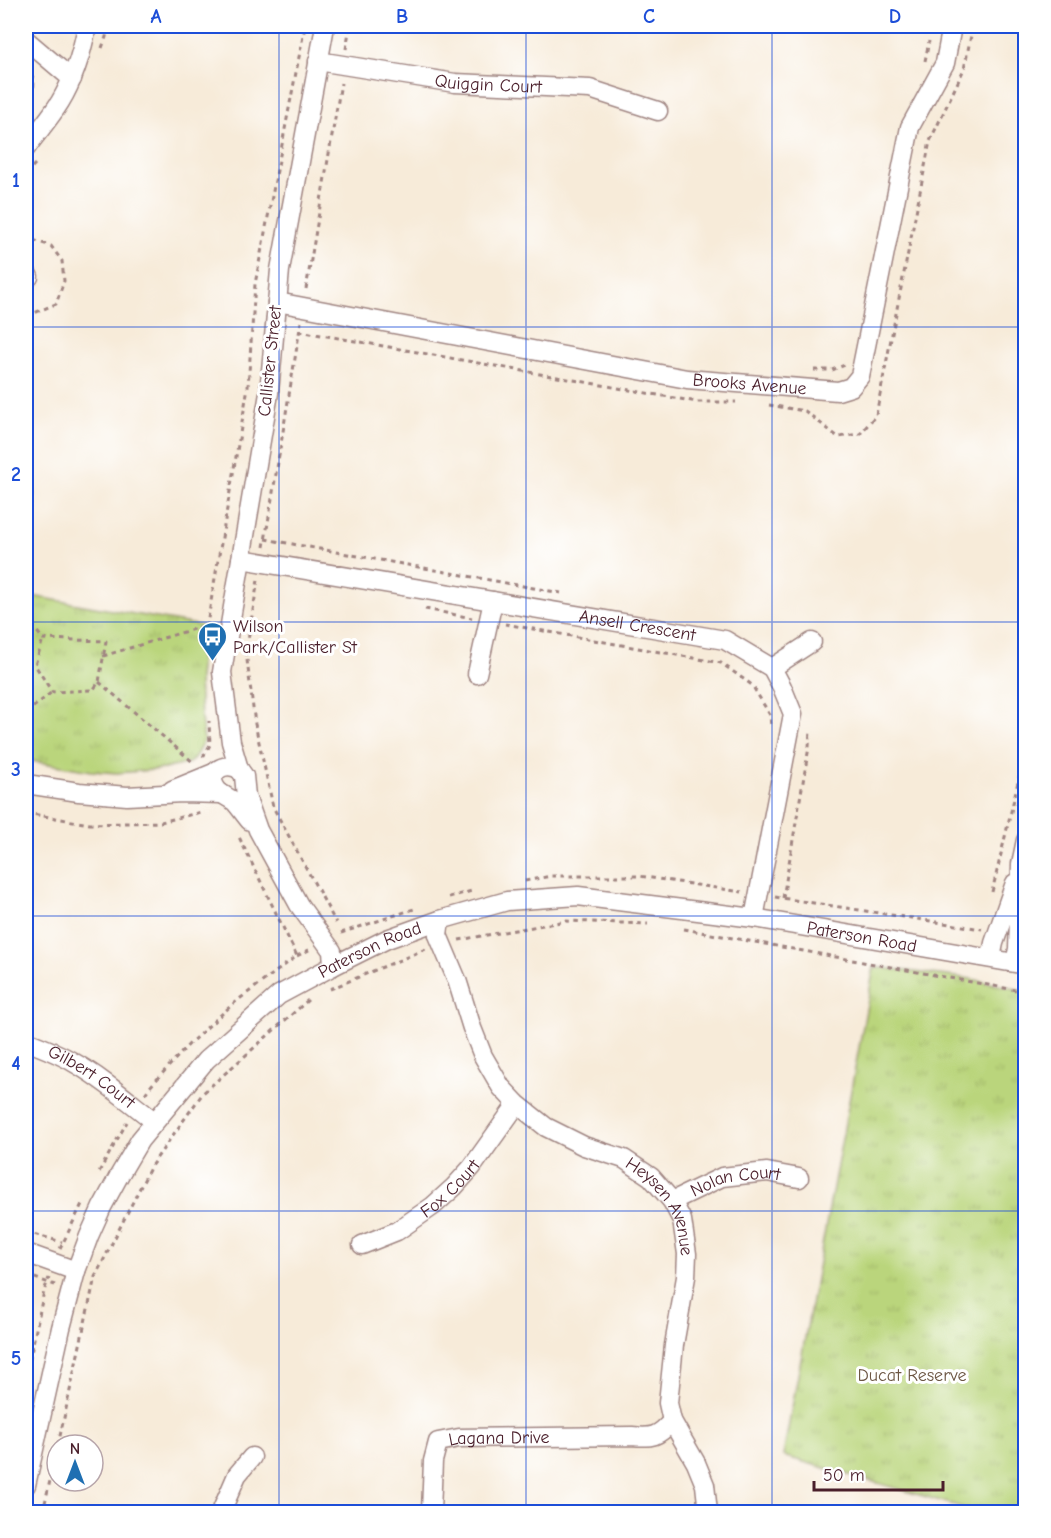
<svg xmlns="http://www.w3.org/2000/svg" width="1051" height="1538" font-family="'Comic Neue',sans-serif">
	<defs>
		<pattern id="park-tufts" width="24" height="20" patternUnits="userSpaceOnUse" patternTransform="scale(1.5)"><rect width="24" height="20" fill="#bad57b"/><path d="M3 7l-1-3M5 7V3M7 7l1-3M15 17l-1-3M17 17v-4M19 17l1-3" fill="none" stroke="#a1b66a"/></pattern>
	</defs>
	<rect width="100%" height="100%" fill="#fff"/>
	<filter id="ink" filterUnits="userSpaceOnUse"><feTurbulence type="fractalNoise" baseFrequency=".0167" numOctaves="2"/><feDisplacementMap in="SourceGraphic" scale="12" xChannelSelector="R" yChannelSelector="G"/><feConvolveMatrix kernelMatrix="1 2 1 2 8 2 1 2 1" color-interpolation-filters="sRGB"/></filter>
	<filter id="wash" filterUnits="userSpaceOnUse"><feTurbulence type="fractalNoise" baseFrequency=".008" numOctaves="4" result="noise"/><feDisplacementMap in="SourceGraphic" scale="24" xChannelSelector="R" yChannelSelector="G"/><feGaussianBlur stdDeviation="1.35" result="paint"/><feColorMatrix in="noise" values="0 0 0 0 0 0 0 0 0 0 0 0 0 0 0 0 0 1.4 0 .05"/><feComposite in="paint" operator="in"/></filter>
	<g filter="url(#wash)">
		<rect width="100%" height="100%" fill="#f7ebd9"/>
		<g fill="url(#park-tufts)" stroke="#827a53" stroke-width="1.5">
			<path d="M26,595l177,31 -4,54 2,38 3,22 -10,19 -5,4 -25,6 -47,4 -25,-2 -66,-11z"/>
			<path d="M874,967l98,12 53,12v521h-46l-196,-56z"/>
		</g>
	</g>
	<g filter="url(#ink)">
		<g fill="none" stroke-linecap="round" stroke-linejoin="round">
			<defs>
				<g id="minor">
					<path d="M325,26l-45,244 -11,123 -47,279 9,70 8,27 5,7 2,20 12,34 41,75 33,46 1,15"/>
					<path d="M26,40l46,39"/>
					<path id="s1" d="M318,61l137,22 135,6 68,22"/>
					<path d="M26,148c11,-15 24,-30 34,-46 14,-23 22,-50 27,-76"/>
					<path d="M26,272l3,5"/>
					<path id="s2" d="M277,302l410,77 151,12 13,-4 9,-11 50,-249 35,-64 7,-37"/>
					<path id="s3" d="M241,559l484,81 47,28 10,19 11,27 -39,204"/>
					<path d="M772,668l40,-26"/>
					<path d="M477,674l16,-73"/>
					<path d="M239,769c-16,-8 -33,4 -23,19 4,7 13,9 19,14 5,6 10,13 15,19"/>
					<path d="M26,784l53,8 48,4 55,-3 40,1"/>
					<path d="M172,790l44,-18"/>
					<path id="s4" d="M440,920l-2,15 19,45 15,48 11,28 18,31 16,17 29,23 38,19 40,13 27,18 21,24 10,19 5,34 -1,23 -12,68 -6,58 4,18 24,42 9,22 3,27"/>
					<path d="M991,958l3,-15 21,-60"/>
					<path d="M1015,962l3,-13 3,-85 5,-24"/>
					<path id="s5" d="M26,1041c16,6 32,12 47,21 29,16 55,39 81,59"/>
					<path id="s6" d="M672,1201l50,-24 45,-5 32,6"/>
					<path id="s7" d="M362,1245l35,-14 36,-25 21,-19 18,-20 45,-63"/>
					<path d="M26,1253l50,18"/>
					<path id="s8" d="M26,1485l35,-157 15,-57 13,-35 13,-29 18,-33 20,-34 66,-80 73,-65 54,-29 54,-27 53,-19 67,-19 71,-5 176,22 272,47"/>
					<path d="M221,1512l16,-37 15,-18"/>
					<path id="s9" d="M431,1512l2,-51 5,-19 21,-4 173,-2c20,2 26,1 40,-15"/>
				</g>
			</defs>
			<use href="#minor" stroke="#a08582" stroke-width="21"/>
			<g stroke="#a08582" stroke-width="3" stroke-dasharray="4.5 4.5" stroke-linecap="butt">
				<path d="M102,48l4,-11 2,-11"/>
				<path d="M346,49l4,-23"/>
				<path d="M925,61l4,-20"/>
				<path d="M26,67l8,12 -1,22 -7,17"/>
				<path d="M26,174l9,-10"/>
				<path d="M26,236l1,2 24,8 11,15 2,20 -8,23 -22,9 -8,-1"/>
				<path d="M306,289l35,-206"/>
				<path d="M299,331l398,71h39"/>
				<path d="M814,370h18l13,-5"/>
				<path d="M769,405l36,6 33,26 22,-3 16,-19 54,-274 34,-72 9,-43"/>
				<path d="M26,477c10,13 5,28 0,42"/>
				<path d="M265,539l296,54"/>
				<path d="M264,547l37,-225"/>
				<path d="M258,580l-12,72 9,72 16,73 2,10 63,116"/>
				<path d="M425,609l47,9"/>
				<path d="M26,618l17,21 63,2 -7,41 -6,8 -41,2 -17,-27 8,-26"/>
				<path d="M505,624l216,39 31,22 18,30 1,13"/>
				<path d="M206,654l-1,-18 43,-249 7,-103 50,-258"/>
				<path d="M103,656l104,-31"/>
				<path d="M99,682l95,81"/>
				<path d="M26,713l26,-21"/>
				<path d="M203,757l7,-12 -1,-24"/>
				<path d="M26,813l64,11 71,-2 40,-10"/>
				<path d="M525,881l26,-5h88l103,16"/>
				<path d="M992,892l34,-144"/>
				<path d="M449,897l23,-6"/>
				<path d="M775,897l207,32"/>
				<path d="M783,898l26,-151 1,-17"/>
				<path d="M684,929l342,63"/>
				<path d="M341,933l73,-24"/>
				<path d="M459,940l107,-19 82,3"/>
				<path d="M297,956l14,-7"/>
				<path d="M330,989l96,-40"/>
				<path d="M145,1094l4,-6 42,-46 43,-39 63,-47 -59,-121"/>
				<path d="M99,1172l28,-50"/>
				<path d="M26,1232l36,10"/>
				<path d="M60,1249l22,-45"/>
				<path d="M26,1275l29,10"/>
				<path d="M26,1377l18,-86 5,-13"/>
				<path d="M58,1445l37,-168 56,-111 52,-73 105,-93"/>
				<path d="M43,1512l14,-63"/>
			</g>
			<use href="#minor" stroke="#fff" stroke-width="18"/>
		</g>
	</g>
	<path fill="none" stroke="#1d4ed8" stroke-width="1.5" stroke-opacity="0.55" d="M279,26v1486M526,26v1486M772,26v1486M26,327h1000M26,622h1000M26,916h1000M26,1211h1000"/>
	<defs>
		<symbol id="bus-pin" viewBox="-11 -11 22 30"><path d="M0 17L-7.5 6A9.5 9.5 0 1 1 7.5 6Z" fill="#1f6fb2" stroke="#fff"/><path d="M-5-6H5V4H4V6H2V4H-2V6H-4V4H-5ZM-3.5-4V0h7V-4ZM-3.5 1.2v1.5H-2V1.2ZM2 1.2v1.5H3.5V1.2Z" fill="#fff"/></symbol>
	</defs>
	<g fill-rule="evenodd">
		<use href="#bus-pin" x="196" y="620" width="33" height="45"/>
	</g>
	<g text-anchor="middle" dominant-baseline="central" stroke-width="6" stroke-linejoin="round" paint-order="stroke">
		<g font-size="18" fill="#4a1f2b" stroke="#fff">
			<text stroke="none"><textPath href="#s1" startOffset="172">Quiggin Court</textPath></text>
			<text transform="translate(270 361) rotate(-84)">Callister Street</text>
			<text stroke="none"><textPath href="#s2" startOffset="480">Brooks Avenue</textPath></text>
			<text stroke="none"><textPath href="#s3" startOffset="402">Ansell Crescent</textPath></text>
			<text stroke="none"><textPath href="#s8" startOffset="1173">Paterson Road</textPath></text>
			<text stroke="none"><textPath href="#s8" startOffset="669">Paterson Road</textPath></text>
			<text stroke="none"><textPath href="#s5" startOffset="75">Gilbert Court</textPath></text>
			<text stroke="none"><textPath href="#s7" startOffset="106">Fox Court</textPath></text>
			<text stroke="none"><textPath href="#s6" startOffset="68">Nolan Court</textPath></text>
			<text stroke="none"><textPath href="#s4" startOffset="388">Heysen Avenue</textPath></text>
			<text stroke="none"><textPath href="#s9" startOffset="132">Lagana Drive</textPath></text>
		</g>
		<g font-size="18" fill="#4a1f2b" stroke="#fff" text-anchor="start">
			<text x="233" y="626">Wilson<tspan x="233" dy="21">Park/Callister St</tspan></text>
		</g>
		<g font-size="18" fill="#6c5643" stroke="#fff">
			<text x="912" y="1375">Ducat Reserve</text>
		</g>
	</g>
	<rect width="1051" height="1538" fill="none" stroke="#fff" stroke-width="66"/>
	<g transform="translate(75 1463)"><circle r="28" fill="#ffffff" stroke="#b7a5aa" stroke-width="1.5"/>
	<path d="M0-4.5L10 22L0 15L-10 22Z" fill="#1f6fb2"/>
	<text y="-9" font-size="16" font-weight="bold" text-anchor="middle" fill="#4a1f2b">N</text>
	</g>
	<path d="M814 1481v9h129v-9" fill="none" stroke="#4a1f2b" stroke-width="3"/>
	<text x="823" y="1481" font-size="18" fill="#4a1f2b" stroke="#ffffff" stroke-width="4.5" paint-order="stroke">50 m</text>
	<rect x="33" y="33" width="985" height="1472" fill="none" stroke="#1d4ed8" stroke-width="2"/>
	<g font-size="20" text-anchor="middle" font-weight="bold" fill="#1d4ed8">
		<text x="156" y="23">A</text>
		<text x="402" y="23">B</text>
		<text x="649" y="23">C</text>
		<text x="895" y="23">D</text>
		<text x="16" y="187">1</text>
		<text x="16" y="481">2</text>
		<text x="16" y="776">3</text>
		<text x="16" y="1070">4</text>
		<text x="16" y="1365">5</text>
	</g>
</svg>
